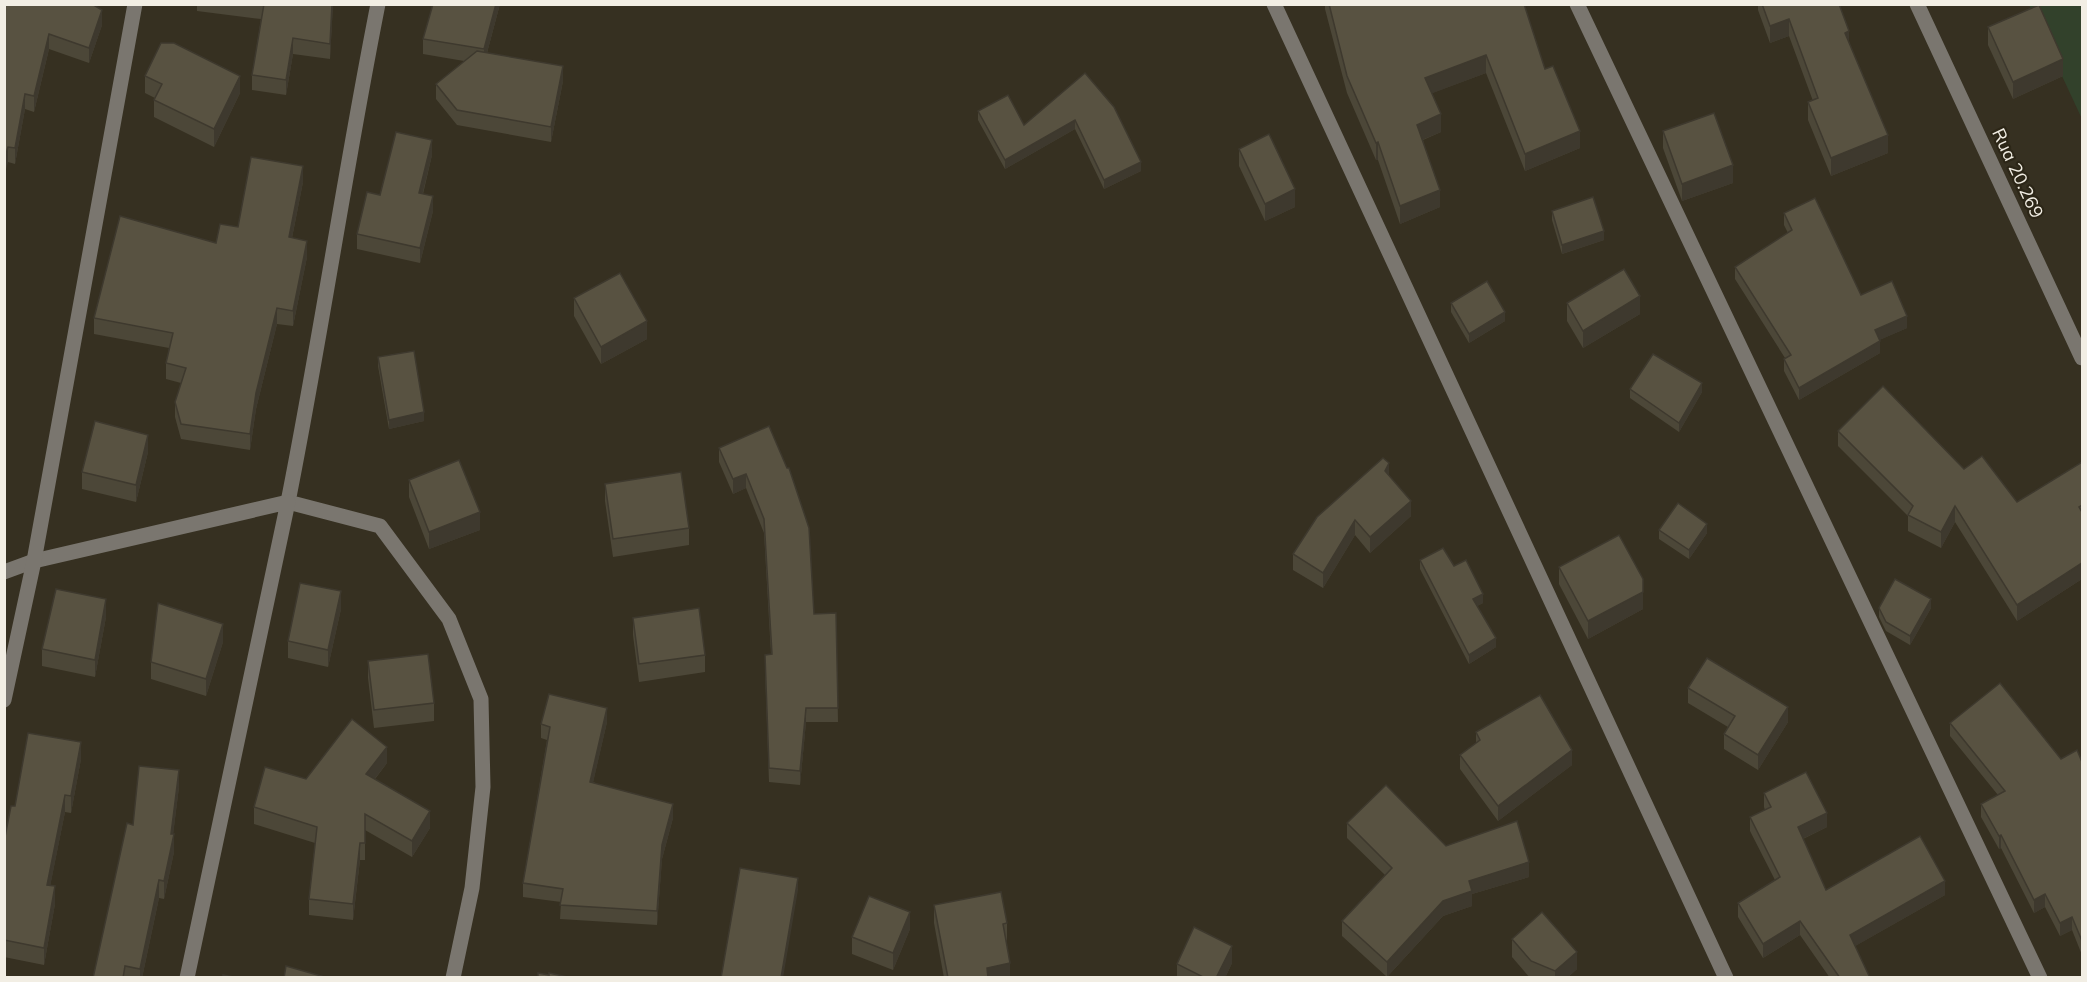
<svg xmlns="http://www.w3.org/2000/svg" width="2087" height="982" font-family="Mulish,sans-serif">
	<rect width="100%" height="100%" fill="#363021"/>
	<path fill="#32412b" d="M2029,5h53v114z"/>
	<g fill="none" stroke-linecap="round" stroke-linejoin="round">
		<g stroke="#7a766f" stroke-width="15">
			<path d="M378,4c-33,166 -57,332 -90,498l92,24 69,93 32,80 2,88 -11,101 -19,90"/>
			<path d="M1274,4l452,974"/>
			<path d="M1577,4l463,974"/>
			<path d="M1917,4l165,354"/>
			<path d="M4,572l30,-11 254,-59 -101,476"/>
			<path d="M4,700l30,-139 101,-557"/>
		</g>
	</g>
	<g fill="#4c4738">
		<path d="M4,4l98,21 -13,38 -40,-14 -15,63 -9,-3 -10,55 -7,-2z"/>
		<path d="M197,4h136l-3,55 -37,-5 -7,41 -34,-5v-15l9,-56 -64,-8z"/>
		<path d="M433,4h67l-13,49 76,28 -12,61 -94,-17 -21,-26v-15l28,-23 -41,-7v-15z"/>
		<path d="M1325,4h199l21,65 35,79 -55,23 -39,-98 -54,20 9,39 -18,8 17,67 -40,17 -22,-64h-2l-29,-67 -22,-84z"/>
		<path d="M1758,4h81l10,38 39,111 -57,23 -23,-56v-18l5,-1 -24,-65 -19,7 -12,-33z"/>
		<path d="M1988,27l75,49 -50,23 -25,-54z"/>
		<path d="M1085,73l56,98 -37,18 -29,-60 -70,40 -27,-49v-9l46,14z"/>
		<path d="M145,76l95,17 -26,54 -60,-30v-17l1,-2 -10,-5z"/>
		<path d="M1663,131l70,52 -51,18 -19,-53z"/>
		<path d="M1239,149l56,58 -30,14 -26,-55z"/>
		<path d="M432,155l-9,39 10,17 -13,52 -63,-14v-15l23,-39z"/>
		<path d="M303,182l-11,56 15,19 -14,69 -16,-2 -21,85 -6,41 -69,-11 -6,-22v-15l6,-19 -15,-4v-16l3,-15 -75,-14v-16l122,-75z"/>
		<path d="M1552,211l52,29 -42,14 -10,-34z"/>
		<path d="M1784,213l77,82 46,33 -28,12 1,13 -81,47 -15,-29v-12l1,-1 -50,-79v-12l53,-34 -4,-8z"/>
		<path d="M574,298l73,41 -46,25 -27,-48z"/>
		<path d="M1451,303l54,18 -36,22 -18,-31z"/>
		<path d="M1567,303l73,11 -57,34 -16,-27z"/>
		<path d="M378,357l46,64 -35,8 -11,-63z"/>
		<path d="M1630,389l72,3 -23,40 -49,-34z"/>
		<path d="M769,426l45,188 22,-1 2,109h-32l-6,63 -31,-3 -4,-113 6,-15 -7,-121 -18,-45 -13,6 -14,-32v-14z"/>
		<path d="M1838,431l126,38 53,33 65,-40v117l-65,42 -62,-99 -14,26 -33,-17v-15l-70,-70z"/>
		<path d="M148,452l-12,50 -54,-13v-17z"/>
		<path d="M1389,476l22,40 -41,37 -15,-18 -32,53 -30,-18v-16z"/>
		<path d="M409,480l71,50 -51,19 -20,-52z"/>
		<path d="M605,484l84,44v17l-76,12 -8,-56z"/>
		<path d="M1659,530l48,3 -18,26 -30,-20z"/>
		<path d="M1420,560l34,6 29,37 -6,3 19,41 -27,17 -49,-95z"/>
		<path d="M1559,567l84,42 -55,30 -29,-55z"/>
		<path d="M1879,608h52l-21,37 -24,-14 -7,-14z"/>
		<path d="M341,609l-13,58 -40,-9v-17z"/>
		<path d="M106,617l-11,60 -53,-11v-17z"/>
		<path d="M633,618l72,37v17l-66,10 -6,-47z"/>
		<path d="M223,642l-17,54 -55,-17v-17z"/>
		<path d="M368,661l66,42v18l-60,7 -6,-50z"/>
		<path d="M1688,688l100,34 -30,48 -34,-21v-15l4,-7 -40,-24z"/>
		<path d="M607,722l-14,60 80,36 -11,41 -5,66 -97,-6 1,-17 -38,-5v-14l24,-143 -6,-2v-14z"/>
		<path d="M1950,723l111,36 21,3v193l-10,-25 -12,6 -15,-29 -11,6 -33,-65 -2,1 -18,-32v-13l17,-9 -48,-59z"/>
		<path d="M1476,732l96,33 -74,56 -38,-52v-14l16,-12z"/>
		<path d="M81,759l-10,54 -6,-1 -15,74 5,18 -11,61 -40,-8v-115l11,-36z"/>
		<path d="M387,763l-12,16 55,49 -18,29 -47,-27v30h-5l-7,60 -44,-5v-16l6,-56 -61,-19v-17l52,-28z"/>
		<path d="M179,787l-6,47 1,18 -10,47 -5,-1 -17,80h-49l40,-153z"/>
		<path d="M1764,793l63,34 -24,12 23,51 119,5 -90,51 15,32h-40l-30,-43 -37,23 -25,-41v-14l37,-23 -25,-49v-14l15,-7 -1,-3z"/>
		<path d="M1347,823l99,23 83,31 -57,17v12l-29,10 -56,61 -45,-41v-15l43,-46 -38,-37z"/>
		<path d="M934,905l73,18v17l-1,1 4,37h-66l-10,-55z"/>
		<path d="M910,929l-17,41 -41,-16v-17z"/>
		<path d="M1512,939l65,30 -10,9h-37l-18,-21z"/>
		<path d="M1232,963l-7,15h-48v-14z"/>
	</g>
	<g fill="#3e392e">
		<path d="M332,4h1l-3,55v-15z"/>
		<path d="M496,4h4l-16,60v-15z"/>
		<path d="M102,10v15l-13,38v-15z"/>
		<path d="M1789,19v17l-19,7v-17z"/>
		<path d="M1849,31v17l-4,-15z"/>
		<path d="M49,34v15l-15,63v-16z"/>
		<path d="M293,38v16l-7,41v-15z"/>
		<path d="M1486,55v18l-61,23v-18z"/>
		<path d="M2063,59v17l-50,23v-17z"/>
		<path d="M563,66v15l-12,61v-15z"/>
		<path d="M240,76v17l-26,54v-18z"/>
		<path d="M25,94v15l-10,55v-16z"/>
		<path d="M1441,114v18l-24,10v-17z"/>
		<path d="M1075,120v9l-70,40v-9z"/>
		<path d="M1580,131v17l-55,23v-17z"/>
		<path d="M1888,135v18l-57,23v-18z"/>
		<path d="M432,140v15l-13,53v-15z"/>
		<path d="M1378,142v18h-2v-17z"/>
		<path d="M8,147v15l-4,15v-16z"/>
		<path d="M1141,162v9l-37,18v-9z"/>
		<path d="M1733,165v18l-51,18v-17z"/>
		<path d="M303,166v16l-14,71v-16z"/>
		<path d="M1295,189v18l-30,14v-17z"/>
		<path d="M1440,190v17l-40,17v-18z"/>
		<path d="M433,196v15l-13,52v-15z"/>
		<path d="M1604,231v9l-42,14v-9z"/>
		<path d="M307,241v16l-14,69v-15z"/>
		<path d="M1640,296v18l-57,34v-17z"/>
		<path d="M277,308v16l-21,85 -6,41v-16l6,-41z"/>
		<path d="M1505,312v9l-36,22v-9z"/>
		<path d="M1907,316v12l-32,14v-12z"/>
		<path d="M647,321v18l-46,25v-17z"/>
		<path d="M1880,341v12l-81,47v-12z"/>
		<path d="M1702,383v9l-23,40v-9z"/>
		<path d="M424,412v9l-35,8v-9z"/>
		<path d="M148,435v17l-12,50v-17z"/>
		<path d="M1389,463v15l-4,-7z"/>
		<path d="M746,474v14l-13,6v-15z"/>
		<path d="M1411,501v15l-41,37v-16z"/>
		<path d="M1955,506v16l-14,26v-16z"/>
		<path d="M480,512v18l-51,19v-17z"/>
		<path d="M1355,520v15l-32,53v-15z"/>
		<path d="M1707,524v9l-18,26v-9z"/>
		<path d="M2082,563v16l-65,42v-16z"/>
		<path d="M341,591v18l-13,58v-17z"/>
		<path d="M1643,592v17l-55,30v-18z"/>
		<path d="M1483,594v9l-10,5v-9z"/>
		<path d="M106,599v18l-11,60v-17z"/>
		<path d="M1931,599v9l-21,37v-9z"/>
		<path d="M223,624v18l-17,54v-17z"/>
		<path d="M1496,638v9l-27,17v-9z"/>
		<path d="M1788,707v15l-30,48v-15z"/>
		<path d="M607,708v14l-17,74v-14z"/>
		<path d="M806,708v14l-6,63v-14z"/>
		<path d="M81,742v17l-10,54v-17z"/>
		<path d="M387,747v16l-21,27v-16z"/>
		<path d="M1572,750v15l-74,56v-15z"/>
		<path d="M179,770v17l-7,57 2,-10v18l-10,47v-18l7,-47z"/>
		<path d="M65,795v17l-18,90v-17z"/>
		<path d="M673,804v14l-11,41 -5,66v-14l5,-66z"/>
		<path d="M430,811v17l-18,29v-16z"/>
		<path d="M1827,813v14l-29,14v-14z"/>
		<path d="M2001,835v13l-2,1v-13z"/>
		<path d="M360,843v17l-7,60v-16z"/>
		<path d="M1529,862v15l-57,17v12l-29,10 -56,61v-15l56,-61 26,-20z"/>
		<path d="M798,878v12l-15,88h-2z"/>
		<path d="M159,880v18l-17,80h-2v-9z"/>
		<path d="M1945,881v14l-95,54v-14z"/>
		<path d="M55,886v18l-11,61v-17z"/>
		<path d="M2045,894v13l-11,6v-13z"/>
		<path d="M910,912v17l-17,41v-17z"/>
		<path d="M2072,917v13l-12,6v-13z"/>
		<path d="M1800,921v14l-37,23v-14z"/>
		<path d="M1232,946v17l-7,15h-9z"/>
		<path d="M1577,952v17l-10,9h-12v-7z"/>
		<path d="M1010,963v15h-23v-10z"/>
	</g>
	<g fill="#585241" stroke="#3e392e" stroke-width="1.5">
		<path d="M4,4h88l10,6 -13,38 -40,-14 -15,62 -9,-2 -10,54 -7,-1 -4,14z"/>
		<path d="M264,4h68l-2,40 -37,-6 -7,42 -34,-5z"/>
		<path d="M433,4h63l-12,45 -61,-10z"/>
		<path d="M1329,4h195l21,65 8,-3 27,65 -55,23 -39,-99 -61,23 16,36 -24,11 23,65 -40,16 -22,-64 -2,1 -29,-67z"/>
		<path d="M1762,4h77l10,27 -4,2 43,102 -57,23 -23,-56 10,-4 -29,-79 -19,7z"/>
		<path d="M2039,5l24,54 -50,23 -25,-55z"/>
		<path d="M161,43h13l66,33 -26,53 -60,-29 8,-16 -17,-8z"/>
		<path d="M477,51l86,15 -12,61 -94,-17 -21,-26z"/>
		<path d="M1085,73l29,34 27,55 -37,18 -29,-60 -70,40 -27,-49 30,-16 16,30z"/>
		<path d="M1714,113l19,52 -51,19 -19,-53z"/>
		<path d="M396,132l36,8 -13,53 14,3 -13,52 -63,-14 10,-42 13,3z"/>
		<path d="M1269,134l26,55 -30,15 -26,-55z"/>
		<path d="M251,157l52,9 -14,71 18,4 -14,70 -16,-3 -21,85 -6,41 -69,-10 -6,-22 11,-34 -20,-5 7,-30 -79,-15 26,-102 96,27 4,-19 18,3z"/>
		<path d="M1593,197l11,34 -42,14 -10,-34z"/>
		<path d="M1815,198l46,97 31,-14 15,35 -32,14 5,11 -81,47 -15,-29 7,-4 -56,-88 57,-37 -8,-17z"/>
		<path d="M1624,269l16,27 -57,35 -16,-28z"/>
		<path d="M620,273l27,48 -46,26 -27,-49z"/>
		<path d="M1487,281l18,31 -36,22 -18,-31z"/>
		<path d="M414,351l10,61 -35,8 -11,-63z"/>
		<path d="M1653,354l49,29 -23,40 -49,-34z"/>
		<path d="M1883,386l81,83 18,-13 35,46 65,-40v43l-3,2 3,5v51l-65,42 -62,-99 -14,26 -33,-17 5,-9 -75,-75z"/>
		<path d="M95,421l53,14 -12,50 -54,-13z"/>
		<path d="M769,426l18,42h2l20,60 5,86 22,-1 2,95h-32l-6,63 -31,-3 -4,-113 7,-1 -8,-135 -18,-45 -13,5 -14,-31z"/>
		<path d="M1383,458l6,5 -4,8 26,30 -41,36 -15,-17 -32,53 -30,-19 24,-37z"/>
		<path d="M459,460l21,52 -51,20 -20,-52z"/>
		<path d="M681,472l8,56 -76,11 -8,-55z"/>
		<path d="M1678,503l29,21 -18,26 -30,-20z"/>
		<path d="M1619,535l24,44v13l-55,29 -29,-54z"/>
		<path d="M1443,548l11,18 12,-6 17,34 -10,5 23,39 -27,17 -49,-95z"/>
		<path d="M1895,579l36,20 -21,37 -24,-14 -7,-14z"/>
		<path d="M300,583l41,8 -13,59 -40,-9z"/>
		<path d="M56,589l50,10 -11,61 -53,-11z"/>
		<path d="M158,603l65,21 -17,55 -55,-17z"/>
		<path d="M699,608l6,47 -66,9 -6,-46z"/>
		<path d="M428,654l6,49 -60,7 -6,-49z"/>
		<path d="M1707,658l81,49 -30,48 -34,-21 11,-18 -47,-28z"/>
		<path d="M2000,683l61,76 16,-9 5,12v179l-10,-24 -12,6 -15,-29 -11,6 -33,-65 -2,1 -18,-32 24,-13 -55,-68z"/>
		<path d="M549,694l58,14 -17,74 83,22 -11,41 -5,66 -97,-6 3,-16 -40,-6 27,-156 -9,-3z"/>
		<path d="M1540,695l32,55 -74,56 -38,-51 20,-15 -4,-8z"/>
		<path d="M352,719l35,28 -21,27 64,37 -18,30 -47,-27v29h-5l-7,61 -44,-5 8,-72 -63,-20 11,-40 41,12z"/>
		<path d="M28,733l53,9 -10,54 -6,-1 -18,90 8,1 -11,62 -40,-8v-98l7,-36h4z"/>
		<path d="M139,766l40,4 -8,64h3l-10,47 -5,-1 -19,89 -15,-3 -2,12h-30l34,-155 6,2z"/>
		<path d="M1806,772l21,41 -29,14 28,63 94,-54 25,45 -95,54 20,43h-30l-40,-57 -37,23 -25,-41 42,-26 -30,-60 21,-10 -7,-14z"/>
		<path d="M1386,785l60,61 71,-25 12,41 -60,19 3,10 -29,10 -56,61 -45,-41 50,-53 -45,-45z"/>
		<path d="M740,868l58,10 -17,100h-60z"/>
		<path d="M1001,892l6,31 -4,1 7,39 -23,5 1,10h-40l-14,-73z"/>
		<path d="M869,896l41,16 -17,41 -41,-16z"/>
		<path d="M1542,912l35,40 -22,19 -24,-10 -19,-22z"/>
		<path d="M1194,927l38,19 -16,32h-11l-28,-14z"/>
		<path d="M286,966l42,12h-44z"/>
		<path d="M538,973l11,2v-2l23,5h-34z"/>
		<path d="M223,975l16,3h-16z"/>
	</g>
	<g text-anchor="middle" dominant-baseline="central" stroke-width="4.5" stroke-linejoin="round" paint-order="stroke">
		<g font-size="18" fill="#f2eee4" stroke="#2c2617">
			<text transform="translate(2018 173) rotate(65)">Rua 20.269</text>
		</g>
	</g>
	<rect width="2087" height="982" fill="none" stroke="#f2eee4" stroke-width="12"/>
</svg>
